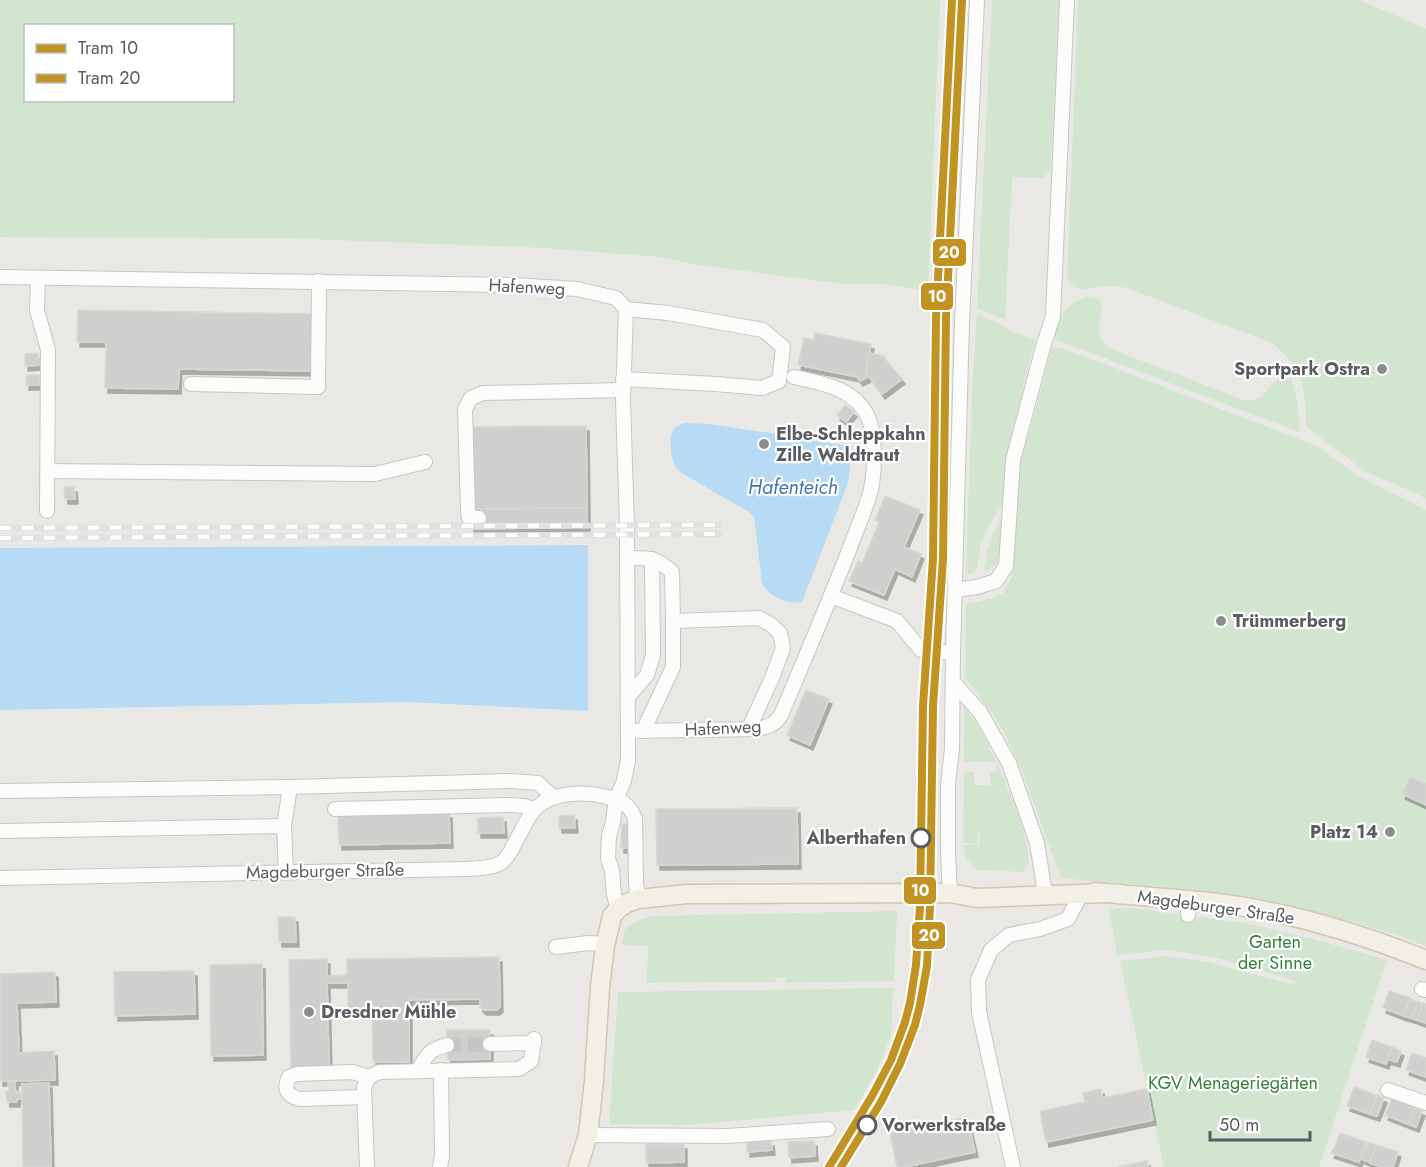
<svg xmlns="http://www.w3.org/2000/svg" width="1426" height="1167" font-family="Jost,sans-serif">
	<defs>
		<filter id="shadow"><feDropShadow dx="3" dy="5" stdDeviation="0" flood-color="#0004"/></filter>
	</defs>
	<rect width="100%" height="100%" fill="#e9e8e4"/>
	<g fill="#d1e5cf" fill-rule="evenodd">
		<path d="M0,0h940l-12,291 -43,-7h-41l-152,-20 -32,-7 -115,-9 -264,-10 -281,-1zM26,26h206v74h-206z"/>
		<path d="M992,0h67l-8,167 -4,7 -5,4 -30,-1 -7,143 -28,-12z"/>
		<path d="M1078,0h282l66,29v470l-15,-8 -45,-19 -56,-43 -4,-4c0,-37 -4,-58 -34,-82l-145,-55c-7,-1 -13,-3 -20,-2 -18,1 -28,10 -40,-7z"/>
		<path d="M1092,296c26,10 -12,34 21,54l131,50c27,1 20,-15 38,-23l10,3 6,24 1,28 -245,-93c3,-23 14,-39 38,-43z"/>
		<path d="M977,314l21,9 12,8 25,8 -26,106 -3,18 -2,42 -7,7 -11,20 -6,15 -3,22 -3,4 -8,1 6,-184z"/>
		<path d="M933,318h14v2l5,1 -4,122 -3,1 -2,135 -3,25 3,1 -1,33 -5,2v-2l-13,-2c10,-105 4,-212 9,-318z"/>
		<path d="M1052,347l11,2 31,11 225,87 38,29 69,34v436c-52,-20 -105,-33 -160,-44 -22,-4 -45,-9 -68,-12 -45,-5 -91,-7 -137,-12l-38,-104 -17,-38 -13,-21 -28,-38 1,-73 28,-6 9,-5 9,-16 4,-88 3,-20 4,-19 8,-23z"/>
		<path d="M1004,515c-1,12 1,36 -5,46 -3,5 -8,7 -13,9l-2,-2c3,-20 8,-36 20,-53z"/>
		<path d="M964,706c7,10 15,21 21,32 10,19 51,108 42,127 -1,3 -3,5 -5,7l-44,-2c-10,-6 -13,-13 -14,-25l16,-1 -1,-10h-1v9h-14l-1,-5 1,-66h10v13h16v-13l7,-1v-9h-33z"/>
		<path d="M1133,908l111,15 65,15 78,22 -68,207h-155l-44,-206 47,-5 40,6 88,23 1,-4 -49,-15 -39,-10 -42,-6 -49,5 -8,-46z"/>
		<path d="M916,910h13c-1,28 -2,56 -8,84 -8,42 -26,79 -47,116l-11,-6c22,-40 40,-80 48,-125 3,-22 4,-46 5,-69z"/>
		<path d="M897,911l-3,70 -108,2 -1,-5h-9l-1,4 -128,1 1,-37 -27,-1 4,-16 12,-8 15,-5z"/>
		<path d="M893,988l-2,48 -16,38 -21,36 -166,15 -79,-1 9,-132z"/>
		<path d="M859,1112l9,6 -29,49h-13z"/>
	</g>
	<g fill="#b7dbf5">
		<path d="M685,423l23,1 103,15 3,2 36,5v20l-2,17 -46,119c-14,3 -34,-6 -40,-19l-8,-66 -5,-5 -69,-40c-7,-7 -8,-13 -9,-22 -1,-13 -1,-23 14,-27z"/>
		<path d="M588,545v166l-180,-9 -408,8v-162z"/>
	</g>
	<g fill="#d0cfcd" stroke="#d8d7d3" stroke-width="1.5" filter="url(#shadow)">
		<path d="M78,310l234,4 -1,57 -132,-2 -1,20 -73,-1 1,-46h-29z"/>
		<path d="M815,333l56,11 -5,28 2,5 -8,4 -3,-4 -59,-12 6,-27 10,2z"/>
		<path d="M38,353l1,12 -14,1v-12z"/>
		<path d="M869,353l14,3 19,23 -20,15 -16,-22z"/>
		<path d="M27,375h12v10h-13z"/>
		<path d="M845,405l9,7 -8,10 -9,-7z"/>
		<path d="M586,426l1,82 -116,1 -1,-82z"/>
		<path d="M64,487h10l1,12h-10z"/>
		<path d="M885,496l35,14 -16,37 17,7 -9,23 -17,-8 -11,26 -35,-14 9,-20 4,2 17,-41 -4,-2z"/>
		<path d="M587,508v19l-116,2v-20z"/>
		<path d="M806,690l23,9 -19,46 -23,-10z"/>
		<path d="M1410,777l16,7v21l-24,-11z"/>
		<path d="M797,808l1,56 -141,1 -1,-56z"/>
		<path d="M449,813l1,30 -111,2 -1,-30z"/>
		<path d="M574,815l1,13h-16v-12z"/>
		<path d="M503,817l1,16h-26v-15z"/>
		<path d="M622,824h8v24h-9z"/>
		<path d="M278,917h17l1,25h-17z"/>
		<path d="M499,957l1,50 -3,3h-13l-4,-3v-8l-71,1v62h-36l-1,-62 -4,1v8l-4,4h-12l-4,-3v-27h-21l2,84 -38,1 -2,-108 38,-1v17l20,-1v-16z"/>
		<path d="M262,964l1,91 -52,1 -1,-91z"/>
		<path d="M194,971l1,43 -80,2 -1,-44z"/>
		<path d="M55,972l1,30 -39,1 2,50 35,-2 1,29 -55,1v-107z"/>
		<path d="M1389,991l21,7 -6,18 -21,-8z"/>
		<path d="M1410,999l8,3 -6,16 -8,-2z"/>
		<path d="M1418,1002l5,2 -6,16 -5,-2z"/>
		<path d="M1423,1003l3,1v19l-9,-3z"/>
		<path d="M447,1030h43v29l-42,1z"/>
		<path d="M1372,1040l20,7 -6,17 -20,-7z"/>
		<path d="M1392,1047l9,4 -4,11 -10,-3z"/>
		<path d="M1412,1053l14,5v19l-20,-7z"/>
		<path d="M8,1081h7v10h2v2h5v6h-5v3h-10l-1,-10 3,-1z"/>
		<path d="M49,1083l2,84h-28l-1,-83z"/>
		<path d="M1354,1087l23,8 -7,19 -23,-8z"/>
		<path d="M1101,1089l1,9 45,-9 6,31 -107,22 -6,-31 45,-9 -2,-9z"/>
		<path d="M1377,1095l7,3 -7,18 -7,-2z"/>
		<path d="M1392,1099l23,9 -7,16 -23,-9z"/>
		<path d="M1415,1108l7,3 -6,16 -8,-3z"/>
		<path d="M967,1117l8,35 -70,15h-8l-7,-34z"/>
		<path d="M1340,1133l26,9 -7,20 -28,-9 2,-4h1z"/>
		<path d="M771,1141l1,9 -25,2v-10z"/>
		<path d="M814,1141l1,15 -26,2 -1,-16z"/>
		<path d="M1368,1142l8,3 -6,17 -8,-3z"/>
		<path d="M646,1144h38v18l-38,1z"/>
		<path d="M1376,1145l22,7 -5,15h-11l-12,-4z"/>
		<path d="M1147,1161l1,6h-31z"/>
	</g>
	<g fill="none" stroke-linecap="round" stroke-linejoin="round">
		<path stroke="#c5c5c3" stroke-width="14" stroke-dasharray="14 7" stroke-linecap="butt" d="M447,1045l43,-1"/>
		<defs>
			<g id="minor">
				<path d="M0,277l514,8 63,4 39,9 10,11 -3,92 4,124 1,235 -4,21 -8,18 -3,23 -4,14 -1,22 4,13 2,24 4,14"/>
				<path d="M38,278l-1,32 11,40 -1,161"/>
				<path d="M623,379l93,5 46,4 17,-7 4,-34 -20,-17 -95,-17 -42,-4"/>
				<path d="M191,384l127,3 1,-106"/>
				<path d="M48,471l327,3 50,-12"/>
				<path d="M479,518h-10l-1,-7 -3,-102 6,-11 12,-5 140,-3"/>
				<path d="M627,558c22,0 29,-1 45,14l1,49"/>
				<path d="M955,590l22,-3 19,-6 10,-15 7,-106 30,-113 10,-31 14,-316"/>
				<path d="M831,596l66,25 24,29 32,3"/>
				<path d="M953,682l27,30 29,51 28,80 7,44"/>
				<path d="M628,697l19,-22 6,-20 -1,-96"/>
				<path d="M628,731l131,-2c10,-3 17,-5 22,-14 24,-57 48,-113 70,-170 6,-17 16,-38 20,-56 4,-20 5,-53 -3,-72 -13,-29 -47,-34 -74,-40"/>
				<path d="M643,731l30,-64v-46l86,-3 11,6 10,9 3,15 -11,30 -23,50"/>
				<path d="M0,791l290,-4 220,-6 28,2 16,15"/>
				<path d="M335,809l176,-4 13,1 10,3"/>
				<path d="M0,831l284,-5"/>
				<path d="M286,872l-2,-46 6,-39"/>
				<path d="M0,878l466,-9c11,-1 26,0 36,-7 7,-5 11,-16 15,-23 6,-10 11,-24 20,-32 15,-14 46,-16 66,-11 16,4 26,6 32,23l1,64 2,16"/>
				<path d="M950,893l-2,-39v-69l4,-36 1,-96 9,-332 15,-321"/>
				<path d="M1188,915l1,-15"/>
				<path d="M556,947l32,-4 17,1"/>
				<path d="M1422,989l4,1"/>
				<path d="M490,1044l44,-1"/>
				<path d="M418,1071c9,-16 10,-21 29,-26"/>
				<path d="M1388,1090l38,13"/>
				<path d="M364,1097l-64,2c-13,-3 -17,-10 -11,-22l8,-3 55,-2 17,5"/>
				<path d="M588,1135l139,1 101,-7"/>
				<path d="M367,1167l-3,-80 5,-10 10,-5 140,-3 12,-8 3,-22"/>
				<path d="M440,1167l2,-11 -1,-86"/>
				<path d="M1013,1167l-34,-155 -1,-32 13,-30 18,-15 31,-6 28,-10 13,-25"/>
			</g>
			<g id="major">
				<path d="M1095,892c41,4 82,6 123,11 72,9 141,30 208,57"/>
				<path d="M578,1167l10,-32 6,-54 6,-94 5,-41 7,-30 6,-7 9,-6 11,-4 49,-5 263,-1 27,5 129,-5"/>
			</g>
		</defs>
		<use href="#minor" stroke="#c6c6c6" stroke-width="16"/>
		<use href="#major" stroke="#d1c8b2" stroke-width="21"/>
		<use href="#minor" stroke="#fcfcfb" stroke-width="14"/>
		<use href="#major" stroke="#f2efe6" stroke-width="18"/>
		<defs>
			<g id="rail">
				<path d="M0,528l719,-3"/>
				<path d="M0,538l719,-4"/>
			</g>
		</defs>
		<use href="#rail" stroke="#e0e1e1" stroke-width="6"/>
		<use href="#rail" stroke="#fff" stroke-width="4" stroke-dasharray="11" stroke-linecap="butt"/>
		<defs>
			<path id="tram-1" d="M829,1167l43,-71 19,-36 14,-38 5,-19 6,-38 4,-58 3,-201 10,-147 3,-241 16,-318"/>
			<path id="tram-2" d="M841,1167l40,-65 19,-38 15,-39 5,-20 7,-39 3,-59 3,-201 10,-147 3,-241 16,-317"/>
		</defs>
		<use href="#tram-1" stroke="#fff" stroke-width="12"/>
		<use href="#tram-2" stroke="#fff" stroke-width="12"/>
		<use href="#tram-1" stroke="#c19322" stroke-width="8"/>
		<use href="#tram-2" stroke="#c19322" stroke-width="8"/>
	</g>
	<g fill="#8b8e8f" stroke="#fff" stroke-width="2">
		<circle cx="1382" cy="369" r="6"/>
		<circle cx="764" cy="444" r="6"/>
		<circle cx="1221" cy="621" r="6"/>
		<circle cx="1390" cy="832" r="6"/>
		<circle cx="309" cy="1012" r="6"/>
	</g>
	<g fill="#fff" stroke="#595d61" stroke-width="3">
		<circle cx="921" cy="838" r="9"/>
		<circle cx="867" cy="1125" r="9"/>
	</g>
	<g text-anchor="middle" dominant-baseline="central" stroke-width="4.5" stroke-linejoin="round" paint-order="stroke">
		<g font-size="18" fill="#595d61" stroke="#fff">
			<text transform="translate(527 287) rotate(3)">Hafenweg</text>
			<text transform="translate(723 728) rotate(-3)">Hafenweg</text>
			<text transform="translate(325 871) rotate(-1)">Magdeburger Straße</text>
			<text transform="translate(1216 907) rotate(8)">Magdeburger Straße</text>
		</g>
		<g font-size="18" font-weight="bold" fill="#595d61" stroke="#fff" text-anchor="start">
			<text x="1370" y="369" text-anchor="end">Sportpark Ostra</text>
			<text x="776" y="434">Elbe-Schleppkahn<tspan x="776" dy="21">Zille Waldtraut</tspan></text>
			<text x="1233" y="621">Trümmerberg</text>
			<text x="1378" y="832" text-anchor="end">Platz 14</text>
			<text x="321" y="1012">Dresdner Mühle</text>
		</g>
		<g font-size="18" font-weight="bold" fill="#595d61" stroke="#fff" text-anchor="end">
			<text x="906" y="838">Alberthafen</text>
			<text x="882" y="1125" text-anchor="start">Vorwerkstraße</text>
		</g>
		<g font-size="18" fill="#378239" stroke="#fff">
			<text x="1275" y="942">Garten<tspan x="1275" dy="21">der Sinne</tspan></text>
			<text x="1233" y="1083">KGV Menageriegärten</text>
		</g>
		<g font-size="20" font-style="italic" fill="#4077ad" stroke="#fff">
			<text x="793" y="487">Hafenteich</text>
		</g>
	</g>
	<g stroke="#fff" stroke-width="2">
		<rect x="932" y="238" width="35" height="29" rx="6" fill="#c19322"/>
		<rect x="920" y="282" width="34" height="29" rx="6" fill="#c19322"/>
		<rect x="903" y="876" width="34" height="29" rx="6" fill="#c19322"/>
		<rect x="911" y="921" width="35" height="29" rx="6" fill="#c19322"/>
	</g>
	<g font-size="16" text-anchor="middle" font-weight="bold" fill="#fff">
		<text x="949" y="258">20</text>
		<text x="937" y="302">10</text>
		<text x="920" y="896">10</text>
		<text x="929" y="941">20</text>
	</g>
	<rect x="24" y="24" width="210" height="78" fill="#ffffff" stroke="#bdbec0" stroke-width="1.5"/>
	<rect x="36" y="44" width="30" height="9" fill="#c19322" stroke="#bdbec0" stroke-width="1.5"/>
	<text x="78" y="54" font-size="18" fill="#595d61">Tram 10</text>
	<rect x="36" y="74" width="30" height="9" fill="#c19322" stroke="#bdbec0" stroke-width="1.5"/>
	<text x="78" y="84" font-size="18" fill="#595d61">Tram 20</text>
	<path d="M1210 1131v9h100v-9" fill="none" stroke="#595d61" stroke-width="3"/>
	<text x="1219" y="1131" font-size="18" fill="#595d61" stroke="#ffffff" stroke-width="4.5" paint-order="stroke">50 m</text>
</svg>
